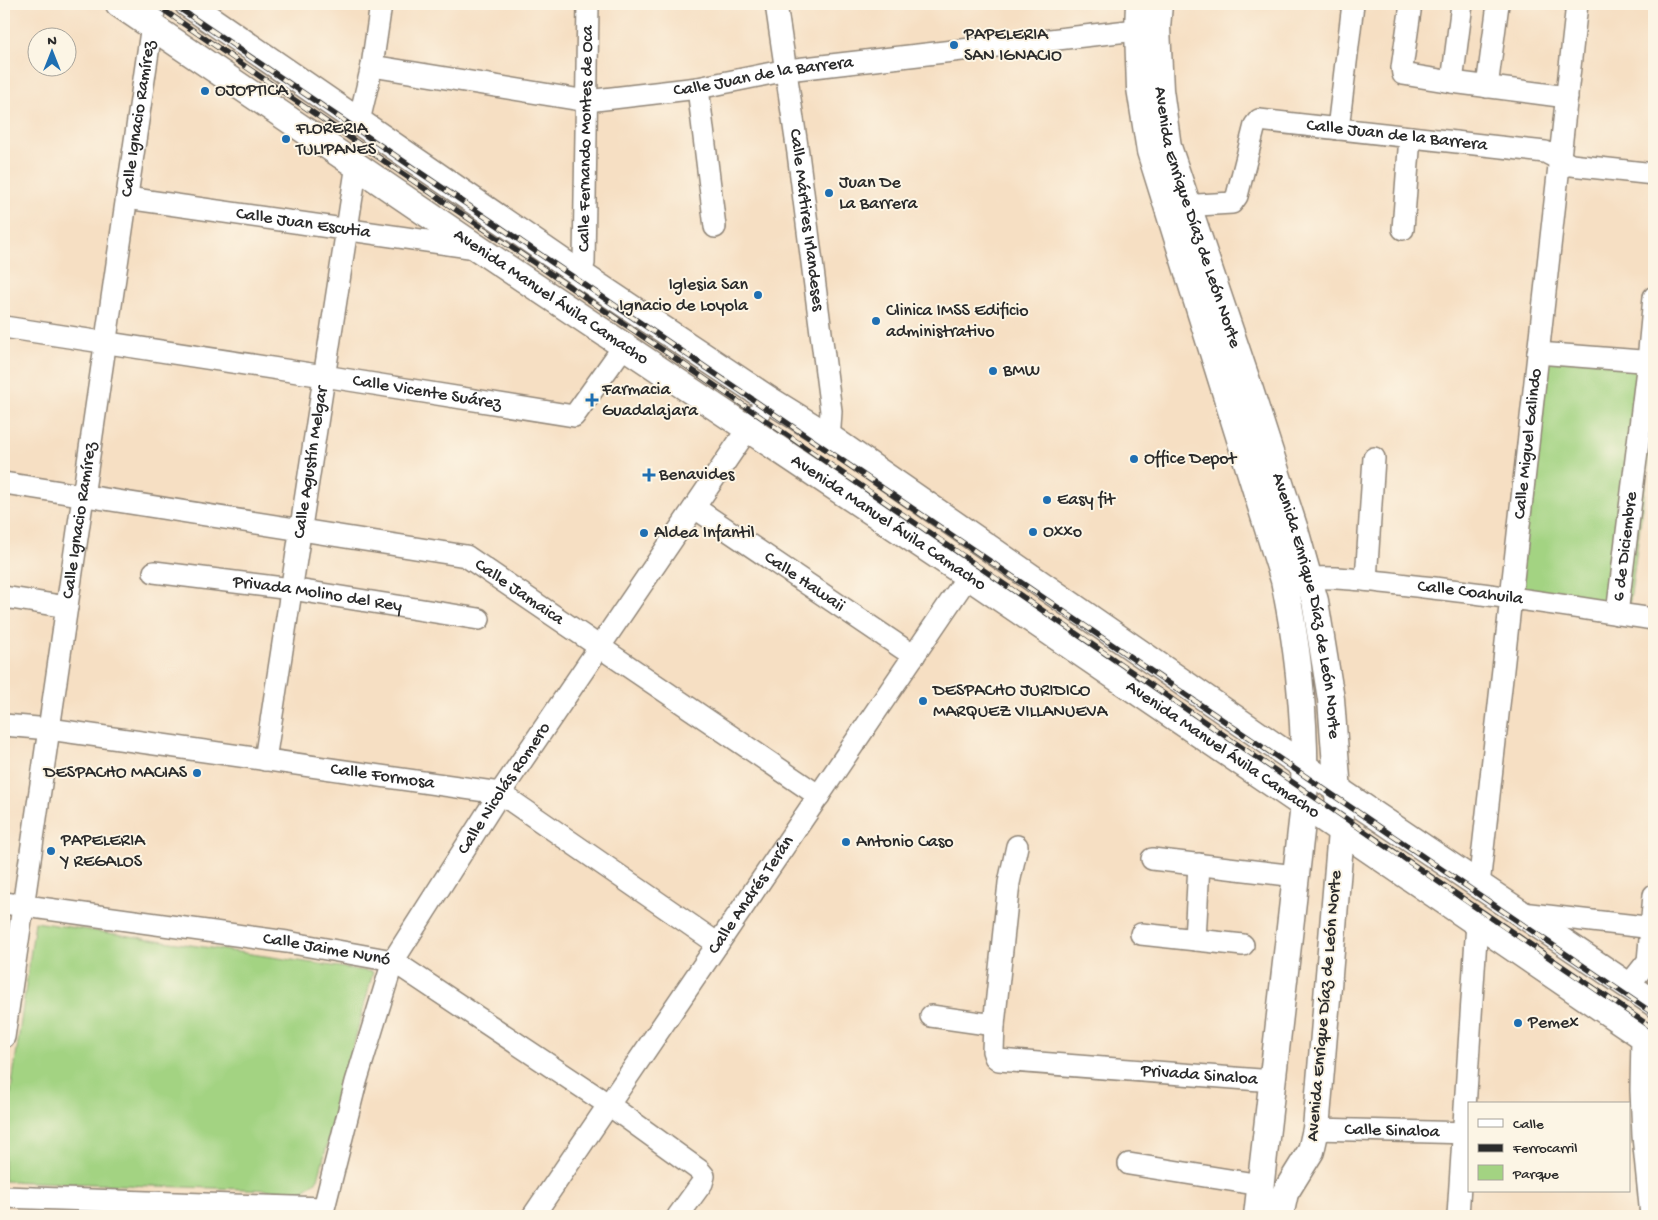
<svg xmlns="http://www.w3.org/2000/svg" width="1658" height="1220" font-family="'Gochi Hand',sans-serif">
	<rect width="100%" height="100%" fill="#fcf5e5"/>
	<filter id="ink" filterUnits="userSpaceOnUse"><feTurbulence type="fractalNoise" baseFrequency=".02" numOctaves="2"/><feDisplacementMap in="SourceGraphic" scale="10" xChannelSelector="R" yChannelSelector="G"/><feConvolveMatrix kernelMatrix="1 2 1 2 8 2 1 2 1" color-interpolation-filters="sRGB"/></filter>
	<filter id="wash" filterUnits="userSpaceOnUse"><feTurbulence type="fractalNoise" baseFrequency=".0096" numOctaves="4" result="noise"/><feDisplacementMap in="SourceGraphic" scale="20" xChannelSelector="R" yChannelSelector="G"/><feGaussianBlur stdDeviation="1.12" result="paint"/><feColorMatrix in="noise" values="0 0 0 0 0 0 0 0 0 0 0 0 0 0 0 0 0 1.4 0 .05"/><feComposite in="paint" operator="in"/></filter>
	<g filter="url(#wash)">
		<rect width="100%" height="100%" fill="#f6dfc3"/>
		<g fill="#a3d382" stroke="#677f56">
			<path d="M1542,355l112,10v56l-25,187 -112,-18z"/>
			<path d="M35,922l338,50 -55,207 -15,12 -299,-10v-40z"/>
		</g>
	</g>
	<g filter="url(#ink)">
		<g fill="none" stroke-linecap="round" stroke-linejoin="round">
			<defs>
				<g id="minor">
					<path id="s1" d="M776,4l22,149 33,258 -1,16 -4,8"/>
					<path d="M1411,4l-9,64 1,6 49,8 115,15"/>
					<path id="s2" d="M372,66l215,35 111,-13 89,-18 367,-42"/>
					<path d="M1452,82l10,-78"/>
					<path d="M1487,87l11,-83"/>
					<path d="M698,88l17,139"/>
					<path d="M359,121l13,-55 9,-62"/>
					<path d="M1338,129l15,-125"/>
					<path id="s3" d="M127,198l349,50"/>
					<path id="s4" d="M1198,205l34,-2 5,-7 18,-71 4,-5 286,32 26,13 83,9"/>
					<path d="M1403,229l7,-92"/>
					<path id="s5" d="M580,274l4,-11 4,-259"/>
					<path id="s6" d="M4,327l320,49 250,40 50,-70"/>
					<path d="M1538,353l116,9"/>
					<path id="s7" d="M4,483l462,73 353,240"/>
					<path id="s8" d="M695,508l219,148"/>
					<path id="s9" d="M154,572l137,17 188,30"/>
					<path id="s10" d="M1295,579c43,-4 87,3 129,8 77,8 154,21 230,32"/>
					<path d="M1366,580l8,-122"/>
					<path d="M4,597l63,10"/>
					<path id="s11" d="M1617,614l31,-253 6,-64"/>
					<path id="s12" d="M4,725l45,4 451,64 218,151"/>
					<path id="s13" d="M265,760l92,-596"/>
					<path id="s14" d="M1017,846l-8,37 -15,142 -1,26 2,6 4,3 274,21"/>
					<path d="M1152,859l144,17"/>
					<path id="s15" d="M1479,885l98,-881"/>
					<path id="s16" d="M4,903l283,39 106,19 216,144 90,65 5,6 -2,7 -24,33"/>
					<path d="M1521,913l133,15"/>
					<path d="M1141,934l102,11"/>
					<path d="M1195,940l4,-76"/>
					<path d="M1629,985l19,-24 6,-66"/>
					<path d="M931,1016l63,9"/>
					<path d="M1642,1036l-1,54 2,46 8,80"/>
					<path id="s17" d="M4,1037l151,-1033"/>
					<path id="s18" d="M1316,1129l153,4"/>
					<path d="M1129,1164l132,21"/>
					<path d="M4,1197l319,11"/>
					<path id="s19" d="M322,1216l34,-134 37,-121 107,-168 268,-394"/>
					<path id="s20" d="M533,1216l435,-640"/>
					<path d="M1458,1216l19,-293"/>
				</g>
				<g id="major">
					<path id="s21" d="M119,4l360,245 489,327 686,468"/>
					<path d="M188,4l392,270 188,125 58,36 512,355 316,213"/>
					<path d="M1139,4l-1,26 2,58 10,63 134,429c7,35 13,70 16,106 4,39 5,79 4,119l-47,411"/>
					<path id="s22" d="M1159,4l-2,24 3,62 8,57 80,237 47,146 20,71 16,98 10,133 -25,297 -5,22 -26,42 -5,23"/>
				</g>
			</defs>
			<use href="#minor" stroke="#908577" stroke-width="24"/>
			<use href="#major" stroke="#908577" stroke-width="29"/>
			<use href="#minor" stroke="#fff" stroke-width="21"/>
			<use href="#major" stroke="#fff" stroke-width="26"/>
			<defs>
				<g id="rail">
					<path d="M155,4c193,134 388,264 581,396 306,209 611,421 918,629"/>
					<path d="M173,4l1481,1010"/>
				</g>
			</defs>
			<use href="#rail" stroke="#2b2b2b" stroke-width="5.5"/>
			<use href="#rail" stroke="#fcf5e5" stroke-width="4" stroke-dasharray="11" stroke-linecap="butt"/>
		</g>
	</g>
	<g fill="#1f6fb2" stroke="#fcf5e5" stroke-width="2">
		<circle cx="954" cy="45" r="5"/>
		<circle cx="205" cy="91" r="5"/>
		<circle cx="286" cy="139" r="5"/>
		<circle cx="829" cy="193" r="5"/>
		<circle cx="758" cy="295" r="5"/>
		<circle cx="876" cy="321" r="5"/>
		<circle cx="993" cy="371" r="5"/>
		<path d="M589.5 392.5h5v5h5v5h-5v5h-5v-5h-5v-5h5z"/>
		<circle cx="1134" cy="459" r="5"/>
		<path d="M646.5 467.5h5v5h5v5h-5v5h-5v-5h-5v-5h5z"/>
		<circle cx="1047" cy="500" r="5"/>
		<circle cx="1033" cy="532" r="5"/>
		<circle cx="644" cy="533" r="5"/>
		<circle cx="923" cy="701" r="5"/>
		<circle cx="197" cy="773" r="5"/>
		<circle cx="846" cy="842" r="5"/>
		<circle cx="51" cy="851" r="5"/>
		<circle cx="1518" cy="1023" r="5"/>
	</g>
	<g text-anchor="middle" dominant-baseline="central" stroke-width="4" stroke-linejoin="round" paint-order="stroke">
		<g font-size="18" fill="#2b2b2b" stroke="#fcf5e5" text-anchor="start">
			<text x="964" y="35">PAPELERIA<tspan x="964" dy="21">SAN IGNACIO</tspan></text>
			<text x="215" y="91">OJOPTICA</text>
			<text x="296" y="129">FLORERIA<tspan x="296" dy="21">TULIPANES</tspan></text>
			<text x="839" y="183">Juan De<tspan x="839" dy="21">La Barrera</tspan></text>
			<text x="748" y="285" text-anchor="end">Iglesia San<tspan x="748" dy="21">Ignacio de Loyola</tspan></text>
			<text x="886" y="311">Clinica IMSS Edificio<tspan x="886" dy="21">administrativo</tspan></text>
			<text x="1003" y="371">BMW</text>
			<text x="602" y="390">Farmacia<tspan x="602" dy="21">Guadalajara</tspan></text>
			<text x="1144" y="459">Office Depot</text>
			<text x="659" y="475">Benavides</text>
			<text x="1057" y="500">Easy fit</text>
			<text x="1043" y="532">Oxxo</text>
			<text x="654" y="533">Aldea Infantil</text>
			<text x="933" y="691">DESPACHO JURIDICO<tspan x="933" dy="21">MARQUEZ VILLANUEVA</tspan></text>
			<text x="187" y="773" text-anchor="end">DESPACHO MACIAS</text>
			<text x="61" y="841">PAPELERIA<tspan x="61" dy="21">Y REGALOS</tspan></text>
			<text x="856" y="842">Antonio Caso</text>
			<text x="1528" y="1023">Pemex</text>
		</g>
		<g font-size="18" fill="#2b2b2b" stroke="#fcf5e5">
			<text stroke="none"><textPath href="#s2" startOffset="396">Calle Juan de la Barrera</textPath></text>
			<text stroke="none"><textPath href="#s17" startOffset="928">Calle Ignacio Ramírez</textPath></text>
			<text stroke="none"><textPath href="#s4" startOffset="261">Calle Juan de la Barrera</textPath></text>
			<text stroke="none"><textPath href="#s5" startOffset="136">Calle Fernando Montes de Oca</textPath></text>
			<text stroke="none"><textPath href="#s22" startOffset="219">Avenida Enrique Díaz de León Norte</textPath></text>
			<text stroke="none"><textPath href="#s1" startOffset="218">Calle Mártires Irlandeses</textPath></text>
			<text stroke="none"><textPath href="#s3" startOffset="178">Calle Juan Escutia</textPath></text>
			<text stroke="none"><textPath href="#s21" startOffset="522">Avenida Manuel Ávila Camacho</textPath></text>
			<text stroke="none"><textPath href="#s6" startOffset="428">Calle Vicente Suárez</textPath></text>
			<text stroke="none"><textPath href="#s15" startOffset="444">Calle Miguel Galindo</textPath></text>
			<text stroke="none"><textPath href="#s13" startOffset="301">Calle Agustín Melgar</textPath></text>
			<text stroke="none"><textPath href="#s17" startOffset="522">Calle Ignacio Ramírez</textPath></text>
			<text stroke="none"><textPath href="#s21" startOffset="928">Avenida Manuel Ávila Camacho</textPath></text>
			<text stroke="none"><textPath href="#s11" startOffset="68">6 de Diciembre</textPath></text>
			<text stroke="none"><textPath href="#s8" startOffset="132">Calle Hawaii</textPath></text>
			<text stroke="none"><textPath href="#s10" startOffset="176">Calle Coahuila</textPath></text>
			<text stroke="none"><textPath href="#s7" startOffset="532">Calle Jamaica</textPath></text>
			<text stroke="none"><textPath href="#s9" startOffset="165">Privada Molino del Rey</textPath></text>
			<text stroke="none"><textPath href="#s22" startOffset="624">Avenida Enrique Díaz de León Norte</textPath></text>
			<text stroke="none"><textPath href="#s21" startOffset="1332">Avenida Manuel Ávila Camacho</textPath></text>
			<text stroke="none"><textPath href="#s12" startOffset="382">Calle Formosa</textPath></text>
			<text stroke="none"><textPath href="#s19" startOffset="470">Calle Nicolás Romero</textPath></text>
			<text stroke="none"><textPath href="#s20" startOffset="388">Calle Andrés Terán</textPath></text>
			<text stroke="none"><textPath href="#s16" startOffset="326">Calle Jaime Nunó</textPath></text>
			<text transform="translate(1325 1006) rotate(-85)">Avenida Enrique Díaz de León Norte</text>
			<text stroke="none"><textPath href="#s14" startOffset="419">Privada Sinaloa</textPath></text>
			<text stroke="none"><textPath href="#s18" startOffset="76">Calle Sinaloa</textPath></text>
		</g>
	</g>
	<rect width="1658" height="1220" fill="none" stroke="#fcf5e5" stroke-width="20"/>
	<rect x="1468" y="1102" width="162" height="90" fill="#fcf5e5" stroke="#a8a49b"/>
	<rect x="1478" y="1119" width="25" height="8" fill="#ffffff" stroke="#a8a49b"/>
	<text x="1513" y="1128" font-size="15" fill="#2b2b2b">Calle</text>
	<rect x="1478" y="1144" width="25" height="8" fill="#2b2b2b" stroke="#a8a49b"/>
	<text x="1513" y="1152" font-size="15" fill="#2b2b2b">Ferrocarril</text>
	<rect x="1478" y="1165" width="25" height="15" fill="#a3d382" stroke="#a8a49b"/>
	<text x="1513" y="1178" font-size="15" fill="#2b2b2b">Parque</text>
	<g transform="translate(52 52)"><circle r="24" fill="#fcf5e5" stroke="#a8a49b"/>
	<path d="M0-4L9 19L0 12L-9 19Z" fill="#1f6fb2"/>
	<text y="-8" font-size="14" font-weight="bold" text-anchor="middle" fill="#2b2b2b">N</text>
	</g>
</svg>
